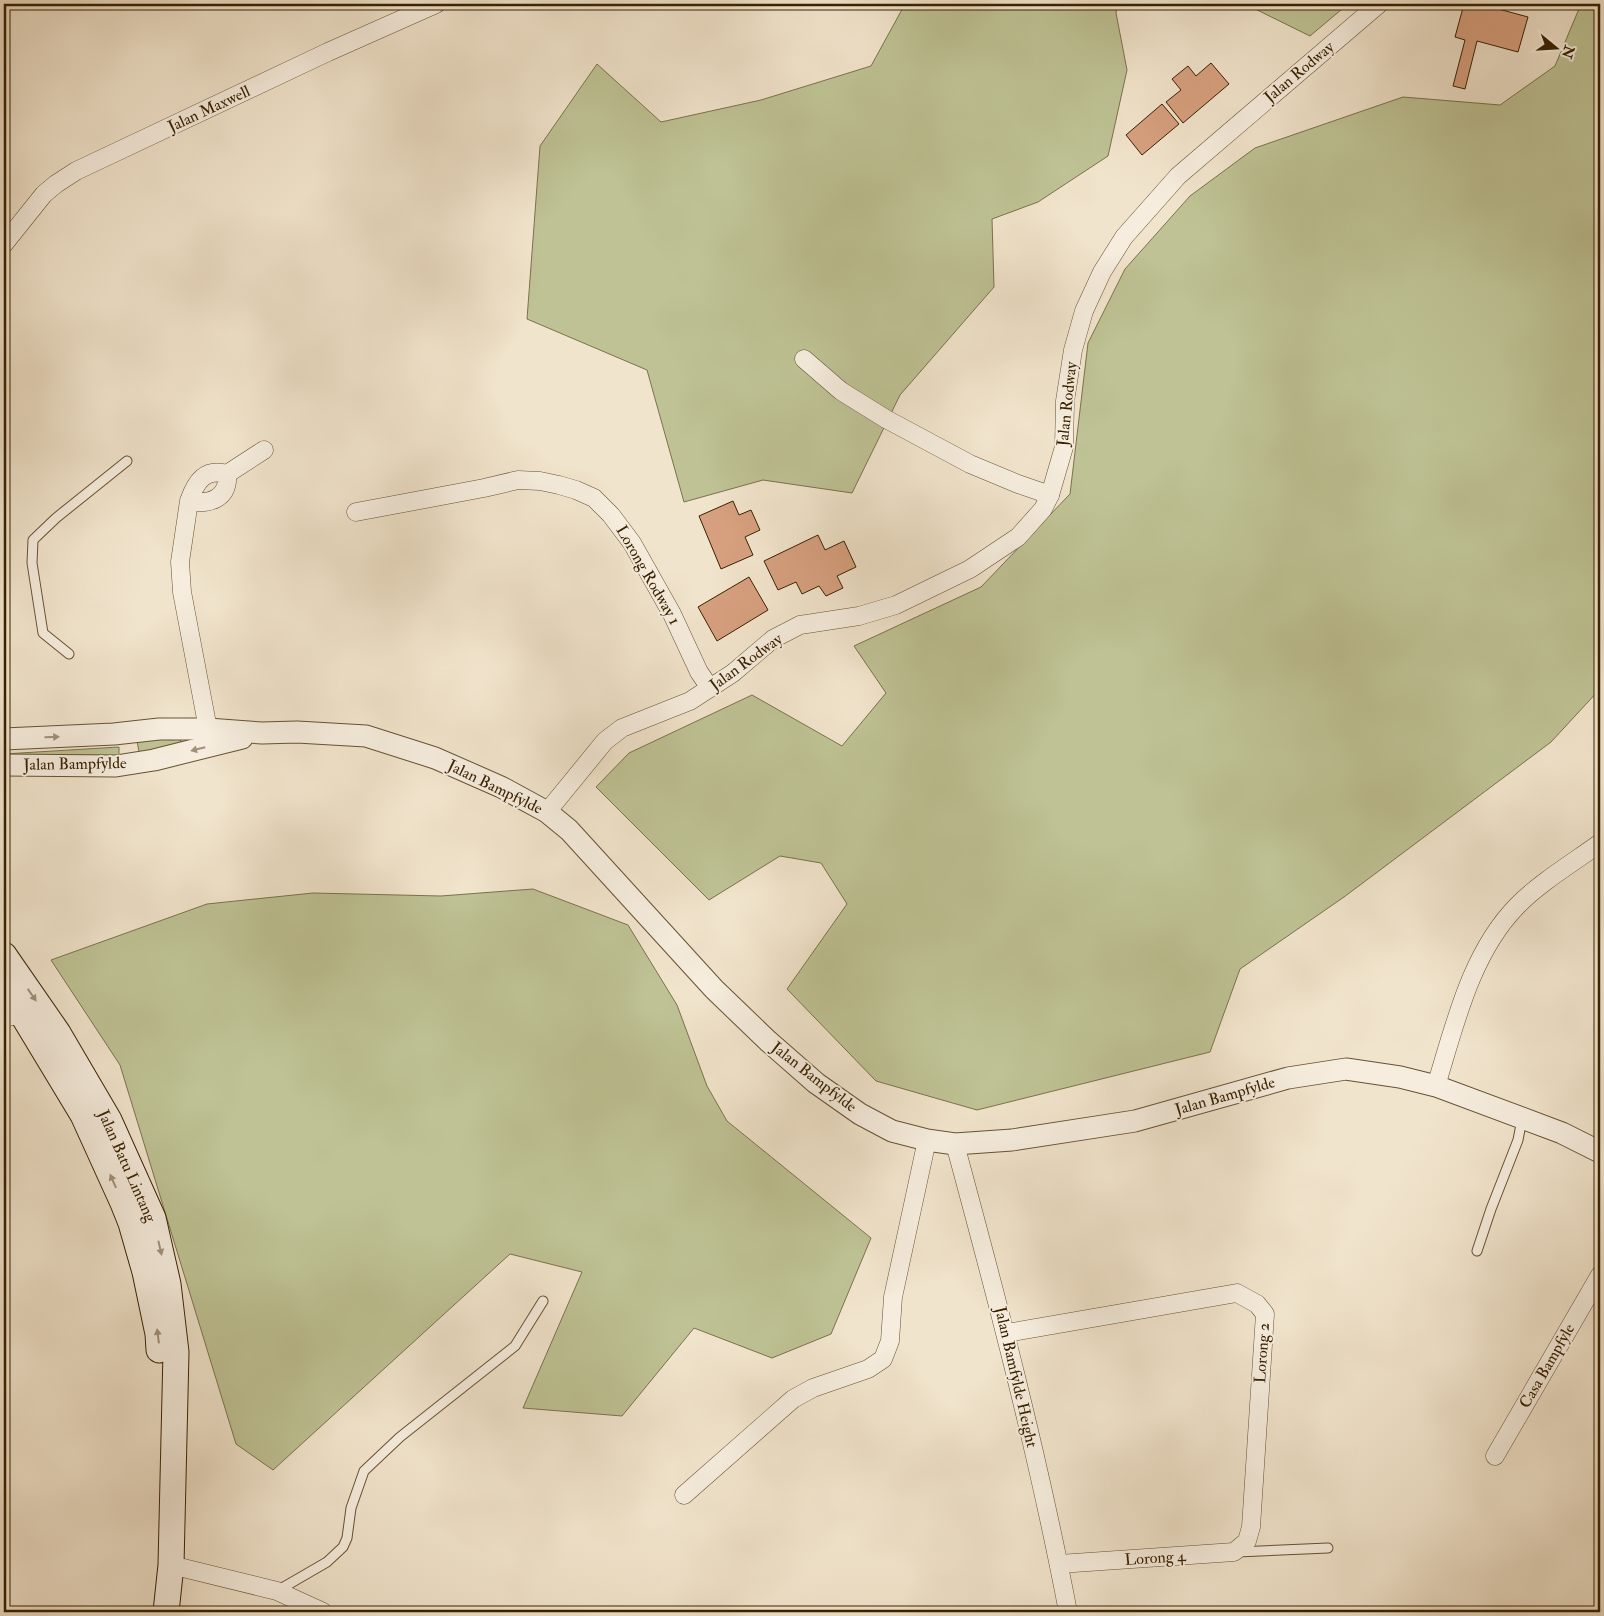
<svg xmlns="http://www.w3.org/2000/svg" width="1604" height="1616" font-family="'IM FELL Double Pica',serif">
	<rect width="100%" height="100%" fill="#f1e4cc"/>
	<filter id="stains"><feTurbulence type="fractalNoise" baseFrequency=".004" numOctaves="4"/><feColorMatrix values="0 0 0 0 .2 0 0 0 0 .09 0 0 0 0 .02 0 0 0 .5 -.17"/></filter>
	<radialGradient id="worn" r=".72"><stop offset=".6" stop-color="#630" stop-opacity="0"/><stop offset="1" stop-color="#630" stop-opacity=".3"/></radialGradient>
	<g fill="#bec294" stroke="#7b724a">
		<path d="M905,4h212l-1,9 11,57 -19,86 -70,46 -46,17 2,68 -94,108 -48,98 -89,-13 -79,22 -37,-132 -120,-51 13,-173 57,-82 64,58 100,-22 110,-34z"/>
		<path d="M1245,4h103l-38,32z"/>
		<path d="M1581,4h19v685l-49,53 -207,155 -104,72 -30,83 -233,58 -101,-29 -89,-92 60,-85 -26,-41 -41,-7 -71,44 -113,-113 33,-34 123,-58 90,51 44,-53 -32,-47 127,-59 89,-93 18,-151 37,-74 65,-73 65,-48 148,-51 97,8 55,-39z"/>
		<path d="M180,736l1,7 -41,14 -3,-16z"/>
		<path d="M119,747v11l-115,-1v-3z"/>
		<path d="M533,889l95,36 49,80 30,81 20,35 144,117 -40,96 -59,24 -78,-30 -72,88 -99,-8 59,-136 -72,-18 -237,216 -37,-26 -116,-379 -69,-105 156,-56 106,-11 128,3z"/>
	</g>
	<g fill="#d7a07f" stroke="#382100">
		<path d="M1464,4h16l48,13 -10,35 -41,-11 -12,48 -12,-3 12,-46 -10,-3z"/>
		<path d="M1211,63l18,21 -46,39 -17,-21 15,-12 -9,-11 16,-13 8,10z"/>
		<path d="M1162,104l17,20 -37,31 -16,-20z"/>
		<path d="M733,501l6,14 12,-5 9,20 -15,7 8,18 -32,14 -22,-53z"/>
		<path d="M818,535l7,15 19,-9 12,26 -19,9 6,12 -17,8 -7,-10 -17,8 -6,-12 -18,8 -14,-29z"/>
		<path d="M749,577l19,33 -51,31 -19,-34z"/>
	</g>
	<g fill="none" stroke-linecap="round" stroke-linejoin="round">
		<defs>
			<g id="service">
				<path d="M69,654l-26,-21 -11,-70 1,-23 23,-22 71,-57"/>
				<path d="M1477,1251l14,-42 27,-69 4,-21"/>
				<path d="M1237,1552l91,-4"/>
				<path d="M277,1591l50,-29 16,-15 4,-9 4,-30 13,-37 36,-34 115,-91 28,-45"/>
			</g>
			<g id="minor">
				<path d="M4,244l40,-50 12,-10 20,-13 252,-119 108,-48"/>
				<path d="M804,359l37,32 45,28 84,45 48,20 32,11"/>
				<path d="M227,474l37,-24"/>
				<path d="M189,501c20,4 40,-2 38,-27 -22,-6 -31,7 -38,27l-9,61 2,30 26,137"/>
				<path d="M356,512l128,-24 34,-8 22,1 19,4 17,5 18,8 17,17 21,28 40,71 27,58 11,16"/>
				<path d="M547,812l58,-71 17,-13 68,-27 43,-28 40,-34 27,-14 59,-9 37,-11 74,-36 48,-32 25,-28 7,-14 14,-48 1,-46 8,-51 11,-39 18,-39 22,-35 54,-61 201,-172"/>
				<path d="M4,1018l18,-4"/>
				<path d="M1436,1086c19,-62 35,-133 81,-180 22,-23 57,-44 83,-63"/>
				<path d="M955,1144c42,155 83,310 113,468"/>
				<path d="M1007,1333l230,-40 20,11 8,10 -14,213 -4,14 -13,11 -175,12"/>
				<path d="M1495,1456l105,-181"/>
				<path d="M684,1495l109,-96 20,-11 55,-19 15,-10 7,-18 3,-44 34,-157"/>
				<path d="M171,1565l106,26 46,21"/>
			</g>
			<g id="tertiary">
				<path d="M4,739l110,-5 45,-5h49l54,4 35,-1 69,4 69,22 66,29 46,25 22,18 145,159 54,52 48,42 44,31 32,17 35,9 28,4 57,-4 123,-19 153,-43 58,-9 54,8 36,9 126,47 38,19"/>
				<path d="M4,765l112,1 38,-6 88,-22"/>
			</g>
			<g id="secondary">
				<path d="M4,955l54,78 51,87 44,98 15,66 8,68 -5,213 -5,47"/>
				<path d="M4,989l18,25 61,101 40,88 8,20 14,49 13,62 1,16"/>
			</g>
		</defs>
		<use href="#service" stroke="#665233" stroke-width="11"/>
		<use href="#minor" stroke="#665233" stroke-width="19"/>
		<use href="#tertiary" stroke="#665233" stroke-width="23"/>
		<use href="#secondary" stroke="#382100" stroke-width="27"/>
		<use href="#service" stroke="#f6edde" stroke-width="9"/>
		<use href="#minor" stroke="#f6edde" stroke-width="18"/>
		<use href="#tertiary" stroke="#f6edde" stroke-width="21"/>
		<use href="#secondary" stroke="#f6edde" stroke-width="25"/>
	</g>
	<defs><path id="oneway-solid" d="M-6-.8H1V-3.2L6.5 0L1 3.2V.8H-6Z" transform="scale(1.25)"/></defs>
	<g fill="#a0917a">
		<use href="#oneway-solid" transform="translate(52 737) rotate(-2)"/>
		<use href="#oneway-solid" transform="translate(198 749) rotate(166)"/>
		<use href="#oneway-solid" transform="translate(32 995) rotate(55)"/>
		<use href="#oneway-solid" transform="translate(113 1181) rotate(-114)"/>
		<use href="#oneway-solid" transform="translate(160 1248) rotate(77)"/>
		<use href="#oneway-solid" transform="translate(158 1336) rotate(-97)"/>
	</g>
	<g text-anchor="middle" dominant-baseline="central" stroke-width="4" stroke-linejoin="round" paint-order="stroke">
		<g font-size="16" fill="#382100" stroke="#f6edde">
			<text transform="translate(1299 72) rotate(-40)">Jalan Rodway</text>
			<text transform="translate(209 109) rotate(-25)">Jalan Maxwell</text>
			<text transform="translate(1067 404) rotate(-84)">Jalan Rodway</text>
			<text transform="translate(648 575) rotate(60)">Lorong Rodway 1</text>
			<text transform="translate(746 662) rotate(-36)">Jalan Rodway</text>
			<text transform="translate(75 764) rotate(-1)">Jalan Bampfylde</text>
			<text transform="translate(495 787) rotate(26)">Jalan Bampfylde</text>
			<text transform="translate(814 1077) rotate(38)">Jalan Bampfylde</text>
			<text transform="translate(1225 1096) rotate(-16)">Jalan Bampfylde</text>
			<text transform="translate(127 1166) rotate(66)">Jalan Batu Lintang</text>
			<text transform="translate(1262 1353) rotate(-86)">Lorong 2</text>
			<text transform="translate(1547 1366) rotate(-60)">Casa Bampfyle</text>
			<text transform="translate(1016 1377) rotate(77)">Jalan Bamfylde Height</text>
			<text transform="translate(1155 1558) rotate(-4)">Lorong 4</text>
		</g>
	</g>
	<rect width="1604" height="1616" fill="none" stroke="#f1e4cc" stroke-width="20"/>
	<rect x="5" y="5" width="1594" height="1606" fill="none" stroke="#382100" stroke-width="2.5"/>
	<rect x="10" y="10" width="1584" height="1596" fill="none" stroke="#382100"/>
	<g transform="translate(1556 48) rotate(108)" stroke="#f6edde" stroke-width="4" paint-order="stroke">
	<path d="M0-4L9 19L0 12L-9 19Z" fill="#382100"/>
	<text y="-8" font-size="14" font-weight="bold" text-anchor="middle" fill="#382100">N</text>
	</g>
	<rect width="100%" height="100%" filter="url(#stains)"/>
	<rect width="100%" height="100%" fill="url(#worn)"/>
</svg>
